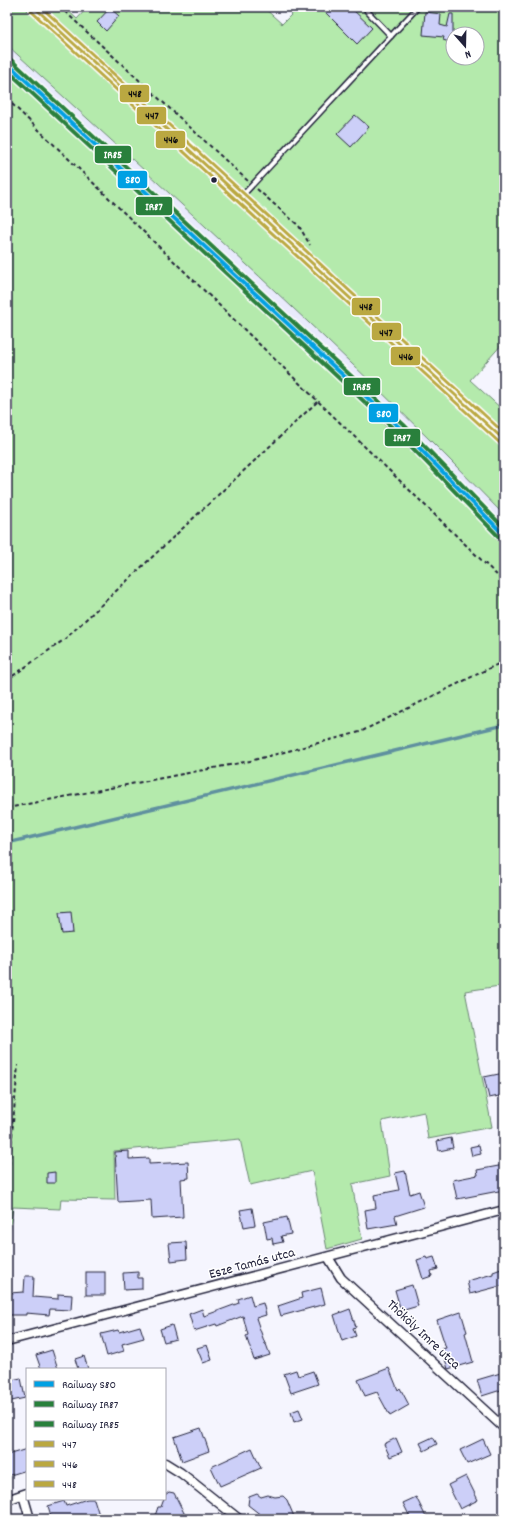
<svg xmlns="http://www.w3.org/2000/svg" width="511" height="1526" font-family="Dekko,sans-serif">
	<rect width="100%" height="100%" fill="#f5f5fe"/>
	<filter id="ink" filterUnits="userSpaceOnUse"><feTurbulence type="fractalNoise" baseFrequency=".025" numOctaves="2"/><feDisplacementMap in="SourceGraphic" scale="8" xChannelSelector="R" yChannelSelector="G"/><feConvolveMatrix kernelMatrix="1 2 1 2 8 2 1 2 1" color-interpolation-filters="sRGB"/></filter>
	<g filter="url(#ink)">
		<path fill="#e9eafc" d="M7,45l293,268 151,147 53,55v32l-54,-58 -148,-144 -295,-274z"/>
		<g fill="#b4eaac" stroke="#6b8674" fill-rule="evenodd">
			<path d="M7,7h57l13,12 11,-12h175l19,17 17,-17h205v335l-34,38 34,31v104c-158,-164 -329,-316 -497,-470zM453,34h24v24h-24z"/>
			<path d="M7,71l295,274 148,144 54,58v461l-4,-22 -35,5 27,136 -64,12 -4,-27 -42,9 8,55 -38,8 10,55 -35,10 -15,-78 -62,14 -10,-46 -126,12 1,49 -54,-1 -1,10 -47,-2 -6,42z"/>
		</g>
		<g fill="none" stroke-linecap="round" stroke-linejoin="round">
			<path stroke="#5f909f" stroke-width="3.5" d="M7,843l497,-118"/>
		</g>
		<g fill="#cccff8" stroke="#22223b">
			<path d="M330,7h20l22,21 -15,16 -32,-32z"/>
			<path d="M110,8l9,8 -13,15 -9,-9z"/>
			<path d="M425,12l16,2 -1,11 7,2 3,-13h3v29l-10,-3 1,-3 -21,-2z"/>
			<path d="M355,115l14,12 -18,20 -14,-13z"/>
			<path d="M71,912l2,21 -11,1 -3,-21z"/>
			<path d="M504,1073v22l-15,3 -5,-21z"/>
			<path d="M451,1138l2,10 -14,3 -2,-10z"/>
			<path d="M479,1145l2,9 -9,2 -2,-9z"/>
			<path d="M129,1151v8l20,-1v6l39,-2 1,16 -8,1 2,38 -31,2 -1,-19 -33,2 -3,-50z"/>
			<path d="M504,1165v25l-47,9 -4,-19 25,-5 -1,-5z"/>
			<path d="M405,1171l5,23 9,-3 5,16 -29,9 2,8 -29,5 -3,-19 11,-2 -2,-13 25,-5 -4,-17z"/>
			<path d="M55,1172v11h-8v-10z"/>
			<path d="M252,1208l3,17 -11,2 -4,-17z"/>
			<path d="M287,1217l4,17 -10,2 2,6 -10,2 -1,-6 -5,1 -3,-17z"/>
			<path d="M186,1242l1,17 -16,2 -2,-18z"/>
			<path d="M426,1257l1,2 7,-2 4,12 -7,2 1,5 -9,3 -6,-19z"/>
			<path d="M504,1268v17l-34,9 -3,-13 26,-7v-2z"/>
			<rect x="86" y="1272" width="19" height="23"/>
			<path d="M138,1272v6h4v11l-18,1 -1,-17z"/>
			<path d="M25,1276h9l-1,21 25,2v-5l14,1 -1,15 -21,-1 -1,6 -23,-2v2h-19v-16h2v-6l15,-1z"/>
			<path d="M412,1285l6,21 -17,5 -6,-21z"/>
			<path d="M321,1288l4,16 -44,12 -3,-10 24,-8 -1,-5z"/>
			<path d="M250,1295l3,11 10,-3 3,12 -10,3 9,26h1l4,11 -16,5 -8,-24 2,-1 -5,-19 -26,10 -1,-2 -22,7 -5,-17 13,-5 2,7 35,-13 -1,-4z"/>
			<path d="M350,1309l6,18 -3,1 3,8 -14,5 -8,-26z"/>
			<path d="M461,1312l6,20 -2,1 8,29 -25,7 -6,-20 4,-1 -9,-28z"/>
			<path d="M172,1325l4,14 -12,3 -4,-13z"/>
			<path d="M140,1326l4,12 -22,6 2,7 -17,5 -6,-22 17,-4 1,2z"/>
			<path d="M207,1345l5,15 -9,3 -6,-15z"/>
			<path d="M52,1350l6,19h-17l-5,-14z"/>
			<path d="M84,1356l4,13h-10l-3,-10z"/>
			<path d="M389,1368l9,22 2,-2 9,17 -19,11 -13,-24 -12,4 -7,-16z"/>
			<path d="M296,1370l2,6 15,-5 5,13 -27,9 -7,-19z"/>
			<path d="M504,1372v17l-22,7 -5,-16z"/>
			<path d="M21,1378l4,20 -18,4v-21z"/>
			<path d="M299,1409l4,10 -9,3 -3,-10z"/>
			<path d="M201,1428l8,23 -27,10 -8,-24z"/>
			<path d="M433,1437l4,7 -13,7 -4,-8z"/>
			<path d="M396,1438l6,14 -12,5 -6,-13z"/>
			<path d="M483,1439l7,15 -23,10 -7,-14z"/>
			<path d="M252,1448l9,20 -41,18 -9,-19z"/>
			<path d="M27,1449v21l-20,6v-21z"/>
			<path d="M466,1476l12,24 -18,9 -12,-24z"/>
			<path d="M169,1492l5,1 11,22 -8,4h-23l4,-12h3l3,-8h1v-4z"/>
			<path d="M257,1494l4,3 7,-2 7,2 8,-1 4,4 8,19h-29l-18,-14 1,-8z"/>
			<path d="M416,1497l11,22h-16l-8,-16z"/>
			<path d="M87,1499h7l5,16 -14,4h-33l-4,-13 16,-5 2,5z"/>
		</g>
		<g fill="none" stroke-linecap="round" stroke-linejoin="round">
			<defs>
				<g id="service">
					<path d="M367,11l24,25"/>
					<path d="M43,14l6,-7"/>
					<path d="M242,196l176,-189"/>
				</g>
				<g id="minor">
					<path d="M328,1257l13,21 163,150"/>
					<path d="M7,1341l497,-131"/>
					<path d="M165,1463l16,10 58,46"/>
					<path d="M23,1495l7,24"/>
					<path d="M7,1500l20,-7"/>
				</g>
				<path id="secondary" d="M34,7l470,433"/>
			</defs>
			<use href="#service" stroke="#22223b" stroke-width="7"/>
			<use href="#minor" stroke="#22223b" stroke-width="11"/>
			<use href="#secondary" stroke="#22223b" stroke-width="15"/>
			<g stroke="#22223b" stroke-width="2" stroke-dasharray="4 3" stroke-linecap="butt">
				<path d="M60,7l188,174"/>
				<path d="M7,99l497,483"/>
				<path d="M257,189l42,37 11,19"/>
				<path d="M7,680l58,-41 253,-238"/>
				<path d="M7,808l243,-47 110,-29 138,-68 6,-6"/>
				<path d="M7,1192l11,-127"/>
			</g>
			<use href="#service" stroke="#fff" stroke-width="4"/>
			<use href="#minor" stroke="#fff" stroke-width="8"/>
			<use href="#secondary" stroke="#fff" stroke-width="12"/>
			<defs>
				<path id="bus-1" d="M34,7l470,433"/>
				<path id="bus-2" d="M31,11l470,433"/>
				<path id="bus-3" d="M41,7l463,426"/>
			</defs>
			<use href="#bus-1" stroke="#fff" stroke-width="6"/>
			<use href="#bus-2" stroke="#fff" stroke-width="6"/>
			<use href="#bus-3" stroke="#fff" stroke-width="6"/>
			<use href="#bus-1" stroke="#baa841" stroke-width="3"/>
			<use href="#bus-2" stroke="#baa841" stroke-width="3"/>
			<use href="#bus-3" stroke="#baa841" stroke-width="3"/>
			<defs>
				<path id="rail-1" d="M7,63l394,366 103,106"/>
				<path id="rail-2" d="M7,70l391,363 102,105"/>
				<path id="rail-3" d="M10,59l394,366 100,103"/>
			</defs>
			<use href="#rail-1" stroke="#fff" stroke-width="7"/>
			<use href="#rail-2" stroke="#fff" stroke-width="7"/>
			<use href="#rail-3" stroke="#fff" stroke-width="7"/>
			<use href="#rail-1" stroke="#00a0e3" stroke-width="4"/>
			<use href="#rail-2" stroke="#29803c" stroke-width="4"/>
			<use href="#rail-3" stroke="#29803c" stroke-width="4"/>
		</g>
	</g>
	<circle fill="#22223b" stroke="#fff" stroke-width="1.5" cx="214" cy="180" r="3.5"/>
	<g text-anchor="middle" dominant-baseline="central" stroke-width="3" stroke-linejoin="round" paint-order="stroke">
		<g font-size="14" fill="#22223b" stroke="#fff">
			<text transform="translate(252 1264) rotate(-15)">Esze Tamás utca</text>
			<text transform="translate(423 1335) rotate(43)">Thököly Imre utca</text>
		</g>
	</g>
	<g stroke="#fff" stroke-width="1.5">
		<rect x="119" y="84" width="31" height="19" rx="4" fill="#baa841"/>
		<rect x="136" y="106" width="31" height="19" rx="4" fill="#baa841"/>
		<rect x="155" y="130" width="31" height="19" rx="4" fill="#baa841"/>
		<rect x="94" y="145" width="38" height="19" rx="4" fill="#29803c"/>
		<rect x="117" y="170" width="31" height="19" rx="4" fill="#00a0e3"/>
		<rect x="135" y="196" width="38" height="20" rx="4" fill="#29803c"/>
		<rect x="351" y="297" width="30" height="19" rx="4" fill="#baa841"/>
		<rect x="371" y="322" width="31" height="19" rx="4" fill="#baa841"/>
		<rect x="390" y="346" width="31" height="20" rx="4" fill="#baa841"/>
		<rect x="343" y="377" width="38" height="19" rx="4" fill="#29803c"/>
		<rect x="368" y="403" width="31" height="20" rx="4" fill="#00a0e3"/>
		<rect x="384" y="428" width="37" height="19" rx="4" fill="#29803c"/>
	</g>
	<g font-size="11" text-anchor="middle" font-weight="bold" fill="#fff">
		<text x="113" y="158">IR85</text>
		<text x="133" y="183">S80</text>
		<text x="154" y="210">IR87</text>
		<text x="362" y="390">IR85</text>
		<text x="384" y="417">S80</text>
		<text x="402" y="441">IR87</text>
	</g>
	<g font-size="11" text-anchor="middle" font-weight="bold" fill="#111">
		<text x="135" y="97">448</text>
		<text x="152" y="119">447</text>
		<text x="171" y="143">446</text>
		<text x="366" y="310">448</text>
		<text x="386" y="336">447</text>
		<text x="406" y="360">446</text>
	</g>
	<rect width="511" height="1526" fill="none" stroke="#fff" stroke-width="24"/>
	<rect x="12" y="12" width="487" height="1502" fill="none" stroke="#22223b" stroke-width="1.5" filter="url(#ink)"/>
	<rect x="26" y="1368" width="140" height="132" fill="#ffffff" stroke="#a7a7b1"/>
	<rect x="34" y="1381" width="20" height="6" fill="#00a0e3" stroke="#a7a7b1"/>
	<text x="62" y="1388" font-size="12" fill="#22223b">Railway S80</text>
	<rect x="34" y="1401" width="20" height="6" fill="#29803c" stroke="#a7a7b1"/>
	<text x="62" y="1408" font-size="12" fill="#22223b">Railway IR87</text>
	<rect x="34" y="1421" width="20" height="6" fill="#29803c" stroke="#a7a7b1"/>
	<text x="62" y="1428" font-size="12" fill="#22223b">Railway IR85</text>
	<rect x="34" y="1441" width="20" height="6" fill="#baa841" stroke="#a7a7b1"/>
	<text x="62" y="1448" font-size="12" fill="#22223b">447</text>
	<rect x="34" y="1461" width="20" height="6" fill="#baa841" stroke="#a7a7b1"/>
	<text x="62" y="1468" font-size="12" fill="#22223b">446</text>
	<rect x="34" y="1481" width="20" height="6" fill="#baa841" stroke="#a7a7b1"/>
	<text x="62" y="1488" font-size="12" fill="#22223b">448</text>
	<g transform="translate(465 46) rotate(160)"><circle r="19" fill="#ffffff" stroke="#a7a7b1"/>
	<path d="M0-3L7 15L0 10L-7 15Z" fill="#22223b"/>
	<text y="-6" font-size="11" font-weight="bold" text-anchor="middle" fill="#22223b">N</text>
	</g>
</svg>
